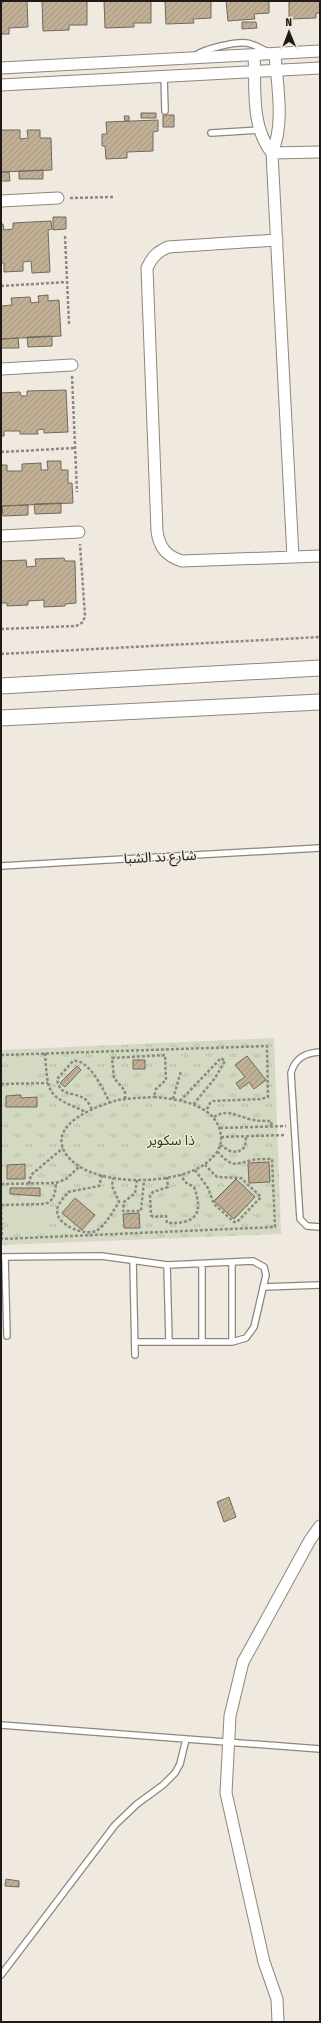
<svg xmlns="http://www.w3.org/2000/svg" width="321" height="2023" viewBox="0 0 321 2023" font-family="'Fira Sans Condensed','Noto Sans Arabic',sans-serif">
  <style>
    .park { fill: url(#park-tufts) }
    .pitch { fill: #d4dac2 }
    .building { fill: url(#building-hatch); stroke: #6f6960 }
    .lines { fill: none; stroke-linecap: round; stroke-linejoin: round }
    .lane-casing { stroke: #8d867d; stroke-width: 8 }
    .street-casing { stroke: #8d867d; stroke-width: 13 }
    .secondary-casing { stroke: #8d867d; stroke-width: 17 }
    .path { stroke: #8d8881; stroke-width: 2.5; stroke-dasharray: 3 2; stroke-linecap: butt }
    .lane { stroke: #fff; stroke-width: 5.5 }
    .street { stroke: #fff; stroke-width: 11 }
    .secondary { stroke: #fff; stroke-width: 15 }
    .labels { text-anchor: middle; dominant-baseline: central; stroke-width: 3; stroke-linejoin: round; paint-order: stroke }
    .street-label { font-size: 14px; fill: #1d1a17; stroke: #f0e9df }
    .park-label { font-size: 14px; fill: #353e0d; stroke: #f0e9df }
  </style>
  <defs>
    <pattern id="park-tufts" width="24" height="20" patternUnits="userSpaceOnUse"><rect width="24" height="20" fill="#d4dac2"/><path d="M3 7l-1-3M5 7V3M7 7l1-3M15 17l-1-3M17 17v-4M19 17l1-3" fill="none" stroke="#b6baa6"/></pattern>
    <pattern id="building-hatch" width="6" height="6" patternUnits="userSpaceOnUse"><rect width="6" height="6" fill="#c1af95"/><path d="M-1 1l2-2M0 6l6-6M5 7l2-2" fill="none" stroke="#a59680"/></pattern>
  </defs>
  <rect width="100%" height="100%" fill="#f0e9df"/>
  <path class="park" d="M274,1038L281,1234L1,1245V1050Z"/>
  <path class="pitch" d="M38,1059V1078L9,1079L8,1060Z
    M44,1211V1230L15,1231L14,1212Z"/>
  <path class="building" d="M8,1H27L28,27L9,28V34H1V2Z
    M42,1H87V25H69V30L43,31Z
    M104,1H151V23H134V27L105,28Z
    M165,1H211V18L193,19L194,23L166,24Z
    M226,1H269V13L254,14L255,19L228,21Z
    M289,1H320V13H316V18L289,19Z
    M242,22H256L257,28L242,29Z
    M141,113H156V118H141Z
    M163,115H174V127H163Z
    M124,116H129V121H125Z
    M158,120V131L153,132V151L127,152V158L106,159L105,146H102V134H107L106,122Z
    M1,130H20V139L28,138L27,130H40V138H51L52,170L1,172Z
    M43,170V179H19V171Z
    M1,172H9L10,181H1Z
    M53,217H66V229L53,230Z
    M51,221L52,229L48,230L50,272L32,273L31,261L23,262V271L4,272V263H1V224H3L4,230L13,229V223Z
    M48,295V301L59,300L61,336L1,339V306L12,305L11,298L30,297L31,303L39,302L38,296Z
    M52,336V346L28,347L27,337Z
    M18,338L19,348H1V339Z
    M66,390L68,432L44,433V429L37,430L38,434H20V431H4V436H1V393L20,392L21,396H27V391Z
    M47,461H61V470H68V483H72L73,503L1,506V465H7V471H22V464L41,463V470H48Z
    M61,503V513L35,514L34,504Z
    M28,505V515L3,516L2,506Z
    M64,558L65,561H75L76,603L65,604V606L44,607V600L28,601V605L7,606V603H1V561L26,560L27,567L36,566L35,559Z
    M247,1056L266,1080L254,1089L249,1082L240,1089L236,1083L245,1077L235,1065Z
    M133,1060H145V1069H133Z
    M77,1066L81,1070L65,1087L60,1083Z
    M21,1095V1098L37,1097V1107H6V1096Z
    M269,1162L270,1182L249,1183L248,1163Z
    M25,1164V1179H7V1165Z
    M236,1179L255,1197L234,1219L214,1201Z
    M10,1188H40V1196L10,1194Z
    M75,1198L95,1215L82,1230L62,1213Z
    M139,1213L140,1228H124L123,1214Z
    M229,1497L236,1517L224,1522L217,1502Z
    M6,1879L19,1881V1887L5,1886Z"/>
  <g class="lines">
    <defs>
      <path id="lane" d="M196,55C205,49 236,41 247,43C254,44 261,49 267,51
        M164,76L165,111
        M211,133L259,130
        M1,866L320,848
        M320,1052C305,1053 295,1058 291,1073L300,1219L307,1226L320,1227
        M1,1257L101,1256L167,1265L253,1261L264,1267L266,1275L254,1327L246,1338L232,1342H135
        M5,1257L7,1336
        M133,1260L135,1355
        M232,1262V1342
        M202,1264V1342
        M167,1265L169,1342
        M263,1287L320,1285
        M1,1725L320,1749
        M1,1975L115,1825L137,1804L163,1785L175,1773L180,1764L186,1739"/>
      <path id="street" d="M275,54C277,85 285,123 272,153L293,557
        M254,55C256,87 250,126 272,153
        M1,68L320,51
        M1,85L320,68
        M272,153L320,152
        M1,201L58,198
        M277,240L168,247C157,252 152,257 147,268L157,531C159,547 166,556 182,561L320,556
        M1,369L72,365
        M1,536L79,532
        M278,2022L277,1999L264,1962L226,1793L230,1716L243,1662L310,1540L320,1526"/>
      <path id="secondary" d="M1,686L320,668
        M1,718L320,702"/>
    </defs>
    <use href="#lane" class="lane-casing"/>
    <use href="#street" class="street-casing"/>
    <use href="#secondary" class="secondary-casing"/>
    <path class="path" d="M70,198L113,197
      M65,236L69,324
      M1,286L67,282
      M72,376L77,492
      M1,452L75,448
      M1,629L76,626L83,622L85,616L80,544
      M1,654L320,637
      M45,1053C48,1096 47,1095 86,1112
      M1,1055L267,1046L268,1097L261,1099L213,1101L210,1103L206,1111
      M1,1084L48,1083
      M154,1097C179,1099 219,1105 221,1137C222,1149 214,1157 205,1164C175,1186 89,1188 66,1154C46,1124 97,1106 118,1100C130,1098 142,1098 154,1097Z
      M125,1099V1091L114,1078L112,1058L165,1055L166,1080L156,1089L154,1097
      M173,1099L181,1071
      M180,1101L221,1058L225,1061L215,1078L193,1105
      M92,1109C90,1106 88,1101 85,1099C74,1091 60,1098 57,1079L73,1061C89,1058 104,1091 110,1103
      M214,1117C227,1109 235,1115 249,1119C257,1121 264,1121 271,1121L272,1127
      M220,1128L286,1126
      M221,1137L285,1135
      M220,1145L230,1151L238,1152L245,1147L246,1137
      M195,1170L208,1188L214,1204L234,1222H237L261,1197L241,1178L217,1177L205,1165
      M102,1175L99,1186L68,1192C65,1196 57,1205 57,1210C56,1225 84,1236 96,1231C105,1226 114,1210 119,1202L112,1186L113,1178
      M167,1177L168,1187L153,1192L150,1195L151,1215L153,1217L166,1216L167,1223C196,1224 204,1214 194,1187L185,1182L181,1175
      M137,1180L135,1193L124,1202L123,1211H141L144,1180
      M1,1184L56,1183L66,1179L80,1166
      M29,1184L31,1175L63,1148
      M1,1205L45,1204C55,1200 55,1193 56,1183
      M1,1207L2,1239L275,1227L272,1159C265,1159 258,1159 252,1160C233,1165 232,1167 218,1152"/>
    <use href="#lane" class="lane"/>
    <use href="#street" class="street"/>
    <use href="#secondary" class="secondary"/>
  </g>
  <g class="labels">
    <g class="street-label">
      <text transform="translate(160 857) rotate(-3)">شارع ند الشبا</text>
    </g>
    <g class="park-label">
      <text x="171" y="1140">ذا سكوير</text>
    </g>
  </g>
  <rect width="321" height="2023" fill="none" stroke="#1d1a17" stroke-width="4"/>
  <g transform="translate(289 32) rotate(359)" stroke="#f0e9df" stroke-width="3" paint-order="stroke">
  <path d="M0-3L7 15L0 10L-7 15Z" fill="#1d1a17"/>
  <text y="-6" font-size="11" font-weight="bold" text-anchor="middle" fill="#1d1a17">N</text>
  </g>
</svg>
